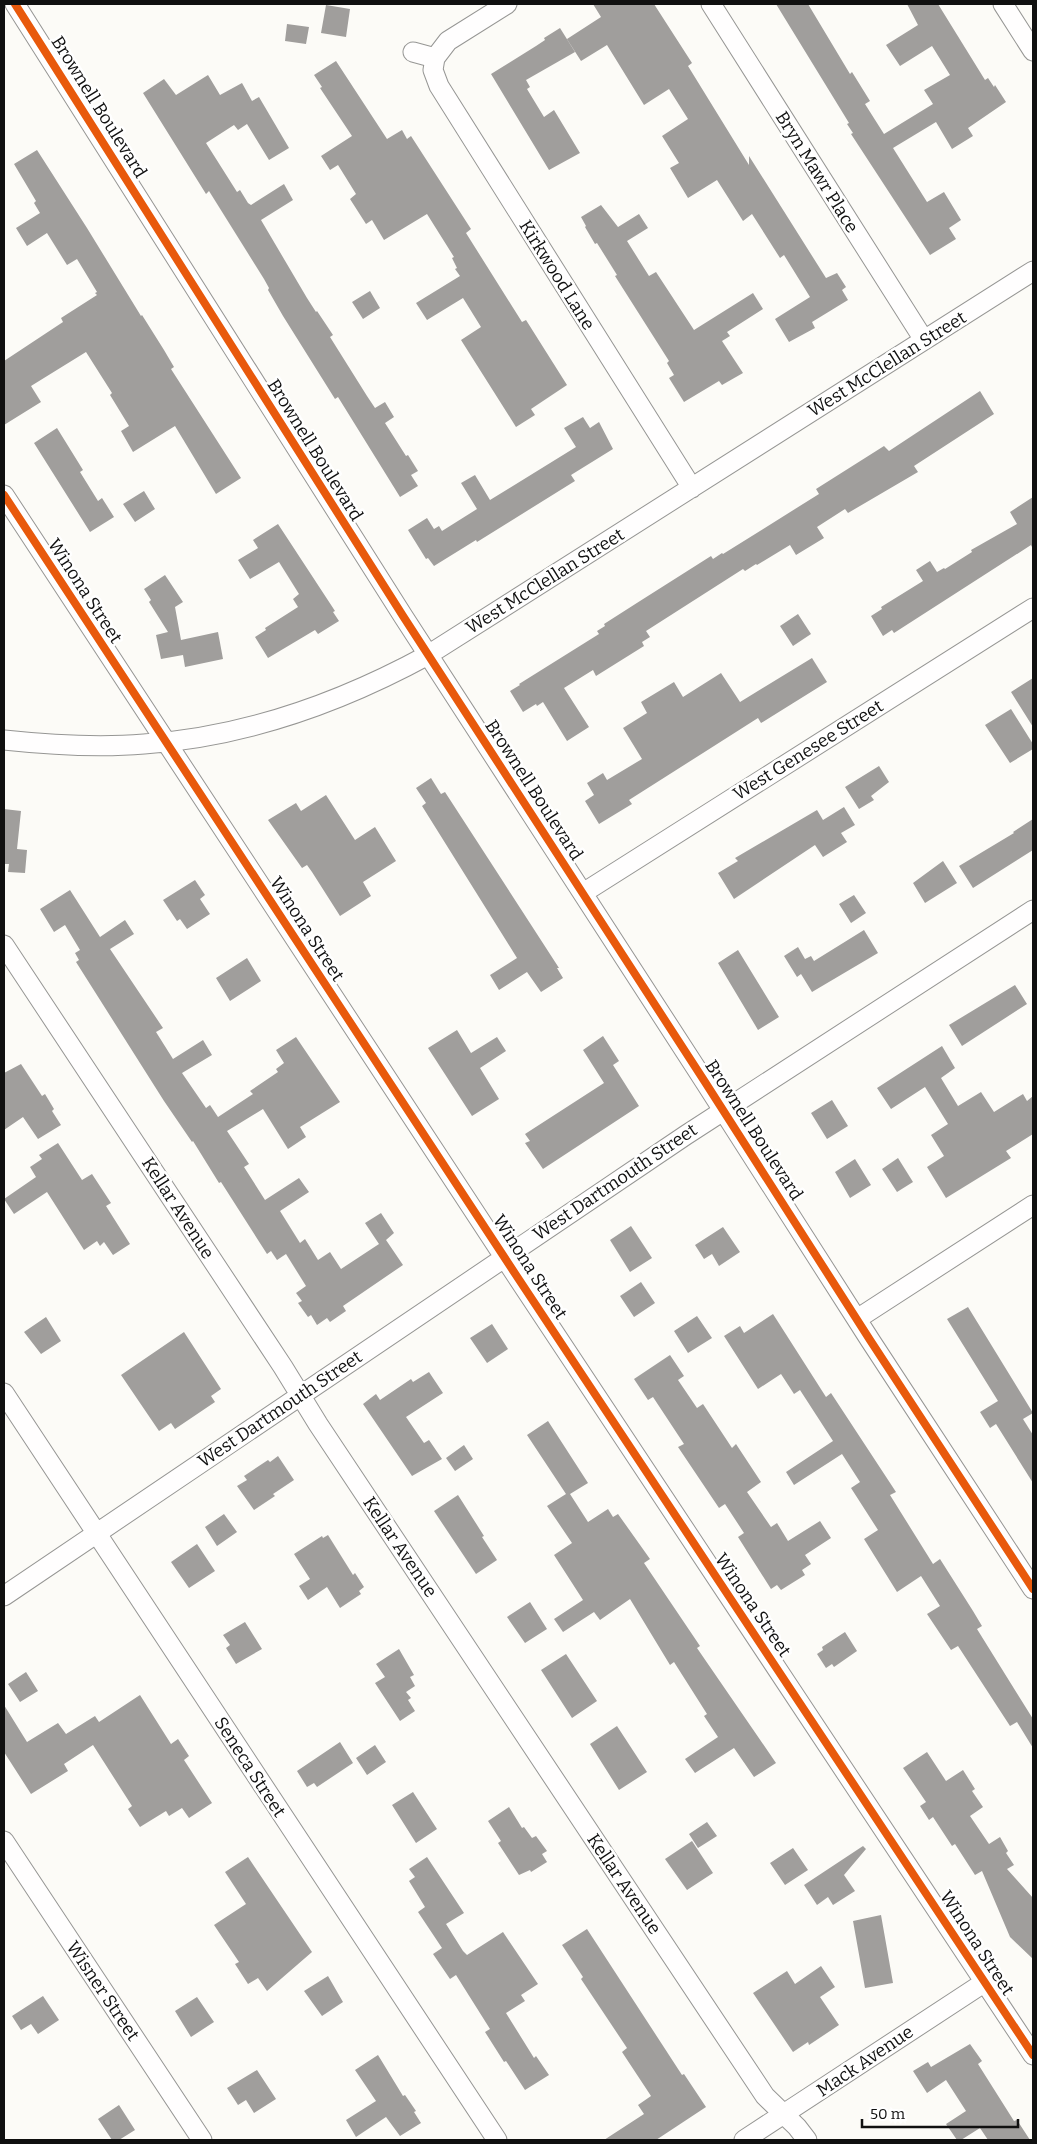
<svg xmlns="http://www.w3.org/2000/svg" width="1037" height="2144" viewBox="0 0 1037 2144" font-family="Bitter,serif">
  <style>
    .building { fill: #a09e9c }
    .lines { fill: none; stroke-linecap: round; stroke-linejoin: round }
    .street-casing { stroke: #969694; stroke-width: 21 }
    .street { stroke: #fffefe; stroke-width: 19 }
    .cycleway-casing { stroke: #fff; stroke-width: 11 }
    .cycleway { stroke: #e8590c; stroke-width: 8 }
    .labels { text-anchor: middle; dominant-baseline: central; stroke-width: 5; stroke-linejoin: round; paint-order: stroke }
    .street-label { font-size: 18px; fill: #101010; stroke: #fff }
  </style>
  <rect width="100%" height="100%" fill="#fcfbf7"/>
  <path class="building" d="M593,4H654L692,63L688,66L749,165V156L826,278L837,273L846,287L842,290L848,300L812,322L815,328L789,342L775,319L810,297L784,255L780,258L752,214L743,221L717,180L688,198L670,168L679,163L662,136L688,119L669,89L644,105L607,45L581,61L567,39L601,17Z
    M776,4H808L850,74L852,72L870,101L865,104L884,134L933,104L924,90L950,75L932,46L900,66L886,45L918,25L907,4H938L985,80L988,78L994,87L995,85L1006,102L968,128L973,136L952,149L936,122L893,148L927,202L944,192L961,220L949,228L956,239L930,255L851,134L853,133L847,124L849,123Z
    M326,5L350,9L346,37L321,33Z
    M287,24L309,27L306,44L285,41Z
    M560,28L575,52L526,80L530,87L527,89L544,117L554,110L580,153L549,170L491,74L536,46L545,40L544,38Z
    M336,61L387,139L402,130L407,139L411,136L471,229L466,233L522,322L526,320L567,385L531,409L535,415L516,427L461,340L481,327L463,298L427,320L416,303L460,276L455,269L457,268L452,258L454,257L427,214L384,240L372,220L366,224L350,199L356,194L338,165L330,170L321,156L352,136L320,88L322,87L314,75Z
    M208,75L220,95L242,83L252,101L259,97L289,148L269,160L247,124L238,130L234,125L206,143L237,192L240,190L248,203L251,205L284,184L293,200L261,220L307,298L316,312L317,311L333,335L330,337L367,396L375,408L385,402L394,417L385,423L406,456L408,455L418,471L411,475L418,486L400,497L338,397L335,399L283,316L268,290L269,288L264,279L209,191L206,194L143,93L164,79L176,95Z
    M37,150L87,228L141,316L142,315L164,350L174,367L171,369L241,478L216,494L175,426L133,452L121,431L129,426L110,395L112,393L86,352L31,386L41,402L4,425V361L63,322L61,318L97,295L95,293L97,292L77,259L67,265L47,233L27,246L16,228L40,213L34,203L36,201L14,164Z
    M601,205L618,227L639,214L648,228L627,241L649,276L656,272L694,330L753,293L763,309L727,332L730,336L722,341L743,373L722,385L719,381L684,402L669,378L674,375L667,363L669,361L615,276L617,275L597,243L595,244L585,227L586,226L581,217Z
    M370,291L380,308L363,319L352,302Z
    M980,391L994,414L914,466L918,472L848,513L845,509L817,527L824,538L796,555L790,545L757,565L756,564L745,571L743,569L646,631L650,637L642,642L644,646L596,676L593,670L564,688L589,727L567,741L543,702L537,706L536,704L523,712L510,691L520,685L519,684L599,634L597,631L605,626L604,624L640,601L711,556L713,559L722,553L723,554L819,494L816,489L884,446L889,451Z
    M583,417L590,428L599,422L613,449L571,475L575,481L477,542L476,540L434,566L428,558L426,559L408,530L427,518L434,529L439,526L442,531L477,509L461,483L475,475L490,500L576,447L564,428Z
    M57,428L83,470L80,472L98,501L102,498L114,517L90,532L34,443Z
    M144,491L155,509L135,522L123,504Z
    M1033,497V549L1031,545L894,633L892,630L883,636L871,616L882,609L881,607L923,581L916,570L930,561L937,572L944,568L945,569L972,552L971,550L1017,524L1010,512Z
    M278,524L335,611L333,612L339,621L318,634L315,630L268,658L255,637L266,630L265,628L298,607L293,599L299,594L279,562L250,579L238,560L258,548L253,540Z
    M165,575L183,602L175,607L181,640L218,632L223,659L185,667L183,655L161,659L156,635L168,632L149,602L151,600L144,589Z
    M798,614L811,634L793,646L780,626Z
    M812,658L827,682L761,723L758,718L703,753L629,800L632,804L599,824L585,801L594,795L587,783L603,773L607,780L642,759L623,728L647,713L641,702L674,682L683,697L721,673L740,702Z
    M1033,678V727L1011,692Z
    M1011,709L1033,744V749L1010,763L985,725Z
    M879,766L889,782L871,796L874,800L859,809L845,787Z
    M431,778L441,794L445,792L559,968H557L563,978L541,992L527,972L499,990L490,975L517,958L422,806L426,803L416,788Z
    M326,795L355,840L375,827L396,861L363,882L371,896L340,916L312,872L307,865L302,868L268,820L296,803L301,811Z
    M844,807L855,825L841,833L847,842L823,857L815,845L734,899L718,873L738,861L735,858L817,810L823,820Z
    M4,809L21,811L17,849L27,850L25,873L8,872L9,864H4Z
    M1033,819V850L973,888L959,866L1014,833L1013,832Z
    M943,861L957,883L925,903L913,883Z
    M195,880L205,895L200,899L210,914L187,929L180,919L177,921L163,900Z
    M70,890L100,937L125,920L134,934L110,949L163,1028L156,1032L173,1059L203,1040L212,1055L182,1073L206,1108L210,1105L218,1117L253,1094L250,1091L278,1072L276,1069L284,1063L276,1050L296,1037L340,1102L300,1127L306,1137L288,1149L263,1109L227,1131L249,1164L244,1167L265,1200L299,1178L309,1192L280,1211L300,1243L305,1239L318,1260L330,1252L341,1269L379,1244L365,1223L381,1213L394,1233L386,1240L403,1265L343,1306L346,1311L330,1322L327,1318L317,1325L311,1315L308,1317L298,1303L302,1301L296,1293L306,1286L286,1254L277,1260L271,1251L267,1254L221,1182L219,1183L193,1141L192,1142L164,1101L76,962L79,960L75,953L80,950L65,925L54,932L40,909Z
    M854,895L866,913L851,923L839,904Z
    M864,930L878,953L812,992L801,974L797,977L784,956L798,947L805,959L811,956L814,961Z
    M738,950L779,1017L758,1030L718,963Z
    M247,958L261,981L230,1001L216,978Z
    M1015,985L1027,1004L962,1046L949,1025Z
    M457,1030L471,1053L497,1037L506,1051L480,1068L499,1099L472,1116L428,1048Z
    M603,1036L619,1061L613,1065L639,1106L543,1169L525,1143L530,1141L525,1134L604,1083L583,1050Z
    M942,1046L955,1068L941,1078L958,1106L981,1092L994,1112L1023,1094L1027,1101L1033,1096V1134L1006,1151L1011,1158L946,1198L927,1167L944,1156L931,1135L948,1124L925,1087L891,1109L877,1088Z
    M21,1064L42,1096L45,1094L54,1109L52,1111L61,1125L38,1139L23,1117L4,1130V1073Z
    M832,1100L848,1126L827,1139L811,1113Z
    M58,1143L82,1180L92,1174L111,1203L106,1206L130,1244L113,1255L104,1242L100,1246L97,1241L84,1250L47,1192L14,1214L4,1199L36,1177L30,1167L42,1159L39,1155Z
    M898,1158L913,1182L897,1192L882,1169Z
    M855,1159L871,1185L850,1198L835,1172Z
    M631,1226L652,1258L630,1272L610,1240Z
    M723,1227L740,1252L719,1266L712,1254L704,1259L695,1245Z
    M641,1282L655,1303L634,1317L620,1296Z
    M968,1307L1033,1413L1023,1419L1033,1435V1483L996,1424L990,1428L980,1412L998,1401L947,1319Z
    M773,1314L826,1397L831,1393L896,1492L890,1495L933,1564L940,1559L973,1611L982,1626L977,1629L1033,1719V1748L1017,1722L1010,1726L958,1646L951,1650L927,1614L940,1606L921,1576L897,1592L864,1539L878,1530L851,1488L860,1482L842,1454L794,1485L786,1472L833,1441L800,1390L794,1394L781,1374L758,1389L724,1336L740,1326L744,1333Z
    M697,1316L712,1338L688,1353L674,1331Z
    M46,1317L61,1341L41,1354L24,1332Z
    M492,1324L508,1349L487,1363L470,1338Z
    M184,1332L221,1389L211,1396L215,1402L175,1429L171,1423L159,1431L121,1375Z
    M670,1355L684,1376L678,1380L697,1408L703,1404L732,1448L736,1444L761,1482L747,1492L771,1527L777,1523L788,1541L820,1521L831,1538L805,1555L811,1564L802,1570L805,1575L781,1590L777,1585L771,1589L738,1537L744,1533L725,1504L719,1508L678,1447L684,1444L653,1397L648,1400L634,1379Z
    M429,1372L443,1393L406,1417L424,1443L429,1440L442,1459L412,1476L363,1404L376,1394L380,1400L411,1379L413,1382Z
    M548,1421L588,1483L570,1494L588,1522L608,1509L613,1517L618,1514L650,1559L644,1563L700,1646L697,1648L776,1763L754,1777L734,1748L695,1773L685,1759L718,1737L704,1716L707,1714L674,1662L670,1665L630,1599L600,1620L594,1612L563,1632L554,1619L583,1600L554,1555L572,1543L547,1506L566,1494L527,1435Z
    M464,1445L473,1459L455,1471L446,1458Z
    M278,1456L294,1480L273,1494L275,1496L254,1510L237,1486L247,1480L244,1476L268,1460L270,1462Z
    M458,1495L484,1536L482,1537L497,1560L476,1574L434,1511Z
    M224,1514L237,1532L217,1546L205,1527Z
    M328,1535L353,1575L355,1573L364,1587L359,1591L361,1594L340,1608L327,1587L308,1600L299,1586L310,1579L294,1554L322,1536L323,1538Z
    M197,1544L215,1571L189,1588L171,1562Z
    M530,1602L547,1629L525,1643L507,1617Z
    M245,1622L262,1649L236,1664L226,1648L230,1645L223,1635Z
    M845,1632L857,1651L834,1667L832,1664L826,1668L817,1654L823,1650L822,1647Z
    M399,1649L414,1675L410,1677L415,1686L406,1692L411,1698L408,1700L415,1711L400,1721L375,1683L385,1677L376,1664Z
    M566,1654L597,1701L572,1718L541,1670Z
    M26,1672L38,1691L20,1702L8,1684Z
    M140,1695L171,1744L178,1739L189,1756L184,1760L212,1803L189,1818L182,1808L169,1816L166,1811L140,1827L128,1809L132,1806L93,1745L64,1764L68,1771L31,1794L4,1752V1705L27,1742L58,1723L66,1734L95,1716L99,1722Z
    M617,1726L647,1772L619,1790L590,1744Z
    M340,1742L353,1763L317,1787L314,1783L307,1787L297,1771Z
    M375,1745L386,1762L367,1775L356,1758Z
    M927,1752L946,1781L963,1770L975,1789L972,1791L983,1807L970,1816L989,1844L1000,1837L1008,1851L1006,1853L1014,1865L1007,1869L1033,1898V1959L1010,1937L982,1871L975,1875L955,1844L952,1846L933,1817L929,1820L920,1806L926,1802L903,1768Z
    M413,1792L437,1829L416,1843L392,1805Z
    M509,1807L522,1828L524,1827L532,1838L536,1836L547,1851L542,1854L547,1862L531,1872L530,1870L519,1875L498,1843L501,1841L488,1821Z
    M707,1822L717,1836L698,1848L689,1834Z
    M692,1841L713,1873L687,1890L665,1859Z
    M863,1846L866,1849L844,1875L855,1891L833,1905L828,1897L817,1905L804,1885Z
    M793,1848L808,1870L785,1885L770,1863Z
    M248,1857L312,1952L267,1991L258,1978L248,1984L235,1964L239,1962L214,1925L246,1904L225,1872Z
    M427,1857L464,1913L446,1924L463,1951L467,1955L503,1932L538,1984L521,1995L525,2001L506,2013L534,2058L536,2056L549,2075L525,2090L506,2061L504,2062L485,2032L490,2029L456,1975L450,1979L433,1954L442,1948L418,1912L425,1907L409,1881L415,1877L409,1869Z
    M881,1915L893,1983L865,1988L853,1921Z
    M587,1929L682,2075L684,2074L706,2107L656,2140H604L644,2114L638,2105L651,2096L622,2052L627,2048L581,1979L583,1977L562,1945Z
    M821,1966L835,1987L820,1997L839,2025L809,2045L808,2042L793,2052L753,1993L787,1971L795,1984Z
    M328,1976L343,2002L322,2016L304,1991Z
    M43,1996L59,2020L38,2034L31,2024L21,2030L12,2016Z
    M197,1997L214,2022L191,2037L175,2011Z
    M970,2044L982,2061L978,2064L1014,2121L1017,2120L1030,2140H988L980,2128L961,2140H957L946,2124L966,2111L946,2080L927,2093L913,2071L928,2062L931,2067Z
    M378,2055L403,2096L405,2095L416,2111L414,2112L421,2123L400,2136L386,2117L356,2137L346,2120L376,2101L355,2070Z
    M257,2070L276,2099L254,2113L246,2100L238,2105L227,2088Z
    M119,2105L135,2130L119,2140H112L98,2119Z"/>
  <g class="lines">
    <defs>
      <path id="street" d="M15,4L403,616L705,1082L870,1340L1033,1589
        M711,4L924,340
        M1003,4L1033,51
        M413,52L435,58L448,41L507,4
        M435,58L433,70L439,86L692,488
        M4,495L514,1272L1033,2055
        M4,740C51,745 97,748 144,744C245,737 340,703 428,655L1033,271
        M583,893L1033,608
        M4,945L283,1367L318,1424L765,2096L797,2127L807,2140
        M857,1319L1033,1205
        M4,1393L497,2140
        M4,1596L686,1135L1033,910
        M4,1841L202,2140
        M744,2140L985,1982"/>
    </defs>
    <use href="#street" class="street-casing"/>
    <use href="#street" class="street"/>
    <defs>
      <path id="cycleway" d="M15,4L403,616L705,1082L870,1340L1033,1589
        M4,495L514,1272L1033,2055"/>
    </defs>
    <use href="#cycleway" class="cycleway-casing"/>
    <use href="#cycleway" class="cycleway"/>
  </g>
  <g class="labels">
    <g class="street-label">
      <text transform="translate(99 107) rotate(58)">Brownell Boulevard</text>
      <text transform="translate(817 172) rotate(58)">Bryn Mawr Place</text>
      <text transform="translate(557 275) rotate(58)">Kirkwood Lane</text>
      <text transform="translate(887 364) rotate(-32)">West McClellan Street</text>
      <text transform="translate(315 450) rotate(58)">Brownell Boulevard</text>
      <text transform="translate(545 581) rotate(-32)">West McClellan Street</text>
      <text transform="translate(85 591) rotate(57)">Winona Street</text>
      <text transform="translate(808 750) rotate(-32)">West Genesee Street</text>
      <text transform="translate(534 790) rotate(57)">Brownell Boulevard</text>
      <text transform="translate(307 929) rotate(57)">Winona Street</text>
      <text transform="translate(754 1130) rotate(57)">Brownell Boulevard</text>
      <text transform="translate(615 1182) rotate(-34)">West Dartmouth Street</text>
      <text transform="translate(178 1208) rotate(57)">Kellar Avenue</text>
      <text transform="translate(530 1267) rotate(57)">Winona Street</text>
      <text transform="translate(280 1409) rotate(-34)">West Dartmouth Street</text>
      <text transform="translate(400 1547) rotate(56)">Kellar Avenue</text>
      <text transform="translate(753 1605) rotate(56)">Winona Street</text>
      <text transform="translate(250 1767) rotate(57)">Seneca Street</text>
      <text transform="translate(624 1884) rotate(56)">Kellar Avenue</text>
      <text transform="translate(977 1943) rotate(57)">Winona Street</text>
      <text transform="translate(103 1991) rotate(56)">Wisner Street</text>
      <text transform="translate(865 2061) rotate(-34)">Mack Avenue</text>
    </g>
  </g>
  <rect width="1037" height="2144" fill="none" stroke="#101010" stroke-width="10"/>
  <path d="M862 2119v8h156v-8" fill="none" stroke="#101010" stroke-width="2.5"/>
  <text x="870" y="2119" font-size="15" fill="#101010" stroke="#ffffff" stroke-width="4" paint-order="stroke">50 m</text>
</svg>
